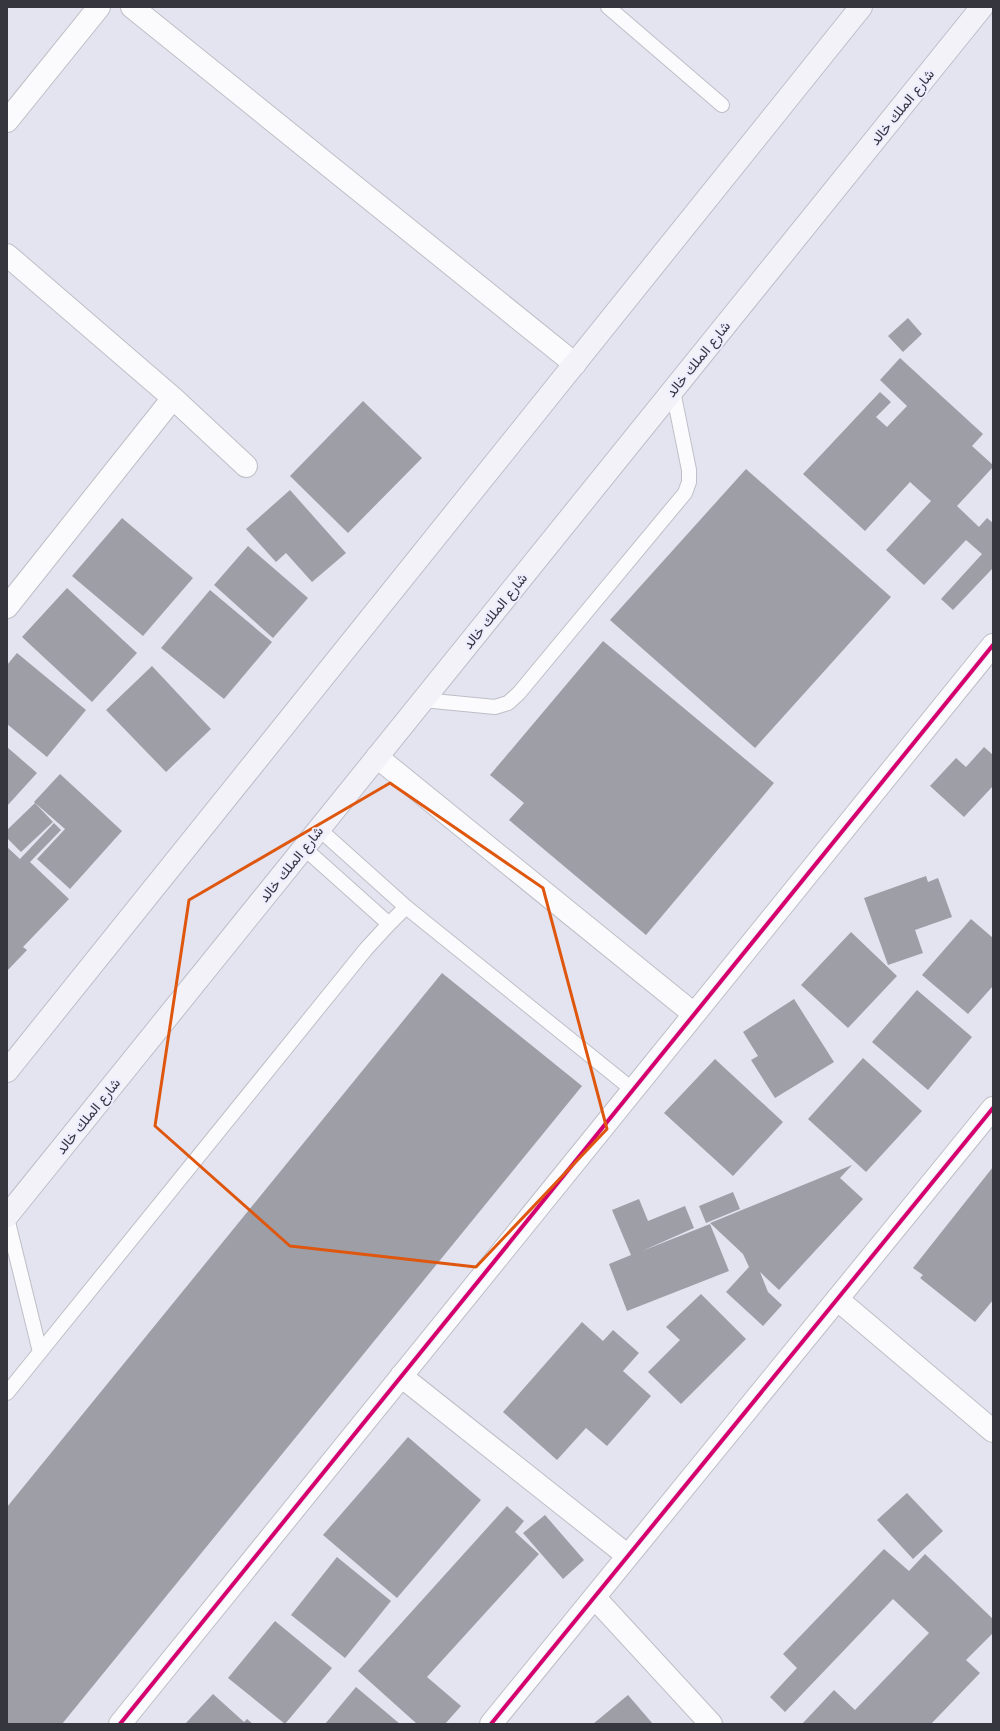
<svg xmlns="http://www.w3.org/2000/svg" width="1000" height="1731" viewBox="0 0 1000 1731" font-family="Poppins,Vazirmatn,sans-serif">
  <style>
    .building { fill: #9e9ea7 }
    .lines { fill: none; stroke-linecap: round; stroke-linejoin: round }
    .service-casing { stroke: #bebec7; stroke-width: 16 }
    .minor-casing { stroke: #bebec7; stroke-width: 24 }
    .primary-casing { stroke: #bebecb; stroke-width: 24 }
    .service { stroke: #fbfbfd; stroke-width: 14 }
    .minor { stroke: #fbfbfd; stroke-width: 22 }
    .primary { stroke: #f2f2f8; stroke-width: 22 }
    .cycleway-casing { stroke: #ededff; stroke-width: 6 }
    .cycleway { stroke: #d6006c; stroke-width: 4 }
    .marked { fill: none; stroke: #df570e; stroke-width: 3; stroke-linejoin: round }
    .labels { text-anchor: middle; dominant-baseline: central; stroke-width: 4; stroke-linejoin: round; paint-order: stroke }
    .street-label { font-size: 14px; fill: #36363e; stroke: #ededff }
  </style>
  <rect width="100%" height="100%" fill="#e4e4f0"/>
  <path class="building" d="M908,318L922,334L903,352L888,336Z
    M900,358L983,434L972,446L993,465V467L957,506L979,527L987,518L993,523V568L953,610L941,599L982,554L966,540L924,585L886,550L931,501L910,482L865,531L803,474L880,392L891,402L876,417L887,427L907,406L880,380Z
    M363,401L422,458L348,533L290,476Z
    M746,469L891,597L755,748L610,620Z
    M290,490L346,553L312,582L286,553L276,562L246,529Z
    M122,518L193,578L143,636L72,576Z
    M248,546L308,598L273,638L214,585Z
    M67,588L137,653L92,702L22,637Z
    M210,590L272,642L224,699L161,648Z
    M603,641L774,783L646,935L509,820L524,803L490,775Z
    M17,653L86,710L47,757L7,724V665Z
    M152,666L211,729L166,772L106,710Z
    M7,747L37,773L7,806Z
    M984,747L993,755V786L964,817L930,786L956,758L966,767Z
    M60,774L122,831L70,889L37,859L65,829L34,802Z
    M35,803L53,822L21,852L7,838V830Z
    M54,823L61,830L30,862L69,899L23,947L27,950L7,971V847L20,859Z
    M926,876L928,882L938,878L952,917L915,930L923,953L888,965L864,898Z
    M971,919L993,938V986L968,1014L922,975Z
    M851,932L897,976L848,1028L801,985Z
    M442,973L582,1086L62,1724H7V1507Z
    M917,990L972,1037L928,1090L872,1042Z
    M794,999L834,1062L775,1098L751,1060L758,1056L743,1032Z
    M863,1058L922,1111L866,1172L808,1119Z
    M715,1059L783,1122L733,1176L664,1113Z
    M852,1165L840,1178L863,1199L779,1290L760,1272L768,1292L782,1305L763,1326L726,1292L749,1267L743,1254L710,1223Z
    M993,1167V1300L975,1322L920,1278L923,1275L913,1268Z
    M733,1192L740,1209L706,1223L699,1206Z
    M639,1199L648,1221L685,1206L694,1228L642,1251L710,1224L729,1271L627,1311L609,1264L631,1255L612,1210Z
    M701,1294L746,1339L681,1404L648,1372L680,1340L666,1327Z
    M582,1322L603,1341L613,1330L639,1353L623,1371L651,1396L607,1446L586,1428L557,1460L503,1412Z
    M408,1437L481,1500L397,1598L323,1535Z
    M907,1493L943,1531L913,1559L877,1520Z
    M507,1506L524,1521L515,1532L539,1554L427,1677L461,1706L445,1724H417L358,1671Z
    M545,1515L584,1560L563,1579L523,1533Z
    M884,1549L909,1571L925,1554L993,1619V1633L966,1660L980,1673L931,1724H802L834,1690L855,1710L929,1633L893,1599L785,1712L770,1697L797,1668L783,1654Z
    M337,1557L391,1601L345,1658L291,1615Z
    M275,1621L332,1668L285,1724L228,1678Z
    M356,1687L400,1724H325Z
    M213,1694L244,1722L247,1719L253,1724H185Z
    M628,1695L653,1724H593Z"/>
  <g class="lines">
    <defs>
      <path id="service" d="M608,7L722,105
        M423,700L495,707L508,703L519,693L685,493L689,482V470L673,391
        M319,829L406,907
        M304,848L389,924
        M7,1218L40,1352
        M7,1393L366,949L389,924L406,907L633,1090"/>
      <path id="minor" d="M132,7L575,364
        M7,121L99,7
        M7,255L173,398L7,607
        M173,398L246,466
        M377,757L694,1014
        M837,1299L993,1431
        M401,1376L628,1556
        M595,1598L711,1724
        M120,1724L993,645
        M491,1724L993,1108"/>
      <path id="primary" d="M7,1071L861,7
        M7,1216L982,7"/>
    </defs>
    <use href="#service" class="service-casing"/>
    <use href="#minor" class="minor-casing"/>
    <use href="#primary" class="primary-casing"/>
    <use href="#service" class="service"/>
    <use href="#minor" class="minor"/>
    <use href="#primary" class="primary"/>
    <defs>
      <path id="cycleway" d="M120,1724L993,645
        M491,1724L993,1108"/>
    </defs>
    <use href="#cycleway" class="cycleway-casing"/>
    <use href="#cycleway" class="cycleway"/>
  </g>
  <path class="marked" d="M390,783L543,888L607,1129L476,1267L290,1246L155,1126L189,900Z"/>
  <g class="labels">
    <g class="street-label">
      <text transform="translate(902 107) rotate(-51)">شارع الملك خالد</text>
      <text transform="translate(698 359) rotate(-51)">شارع الملك خالد</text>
      <text transform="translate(495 611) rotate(-51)">شارع الملك خالد</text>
      <text transform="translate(291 864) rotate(-51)">شارع الملك خالد</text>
      <text transform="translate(88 1116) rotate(-51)">شارع الملك خالد</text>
    </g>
  </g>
  <rect width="1000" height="1731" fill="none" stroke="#36363e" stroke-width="16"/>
</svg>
